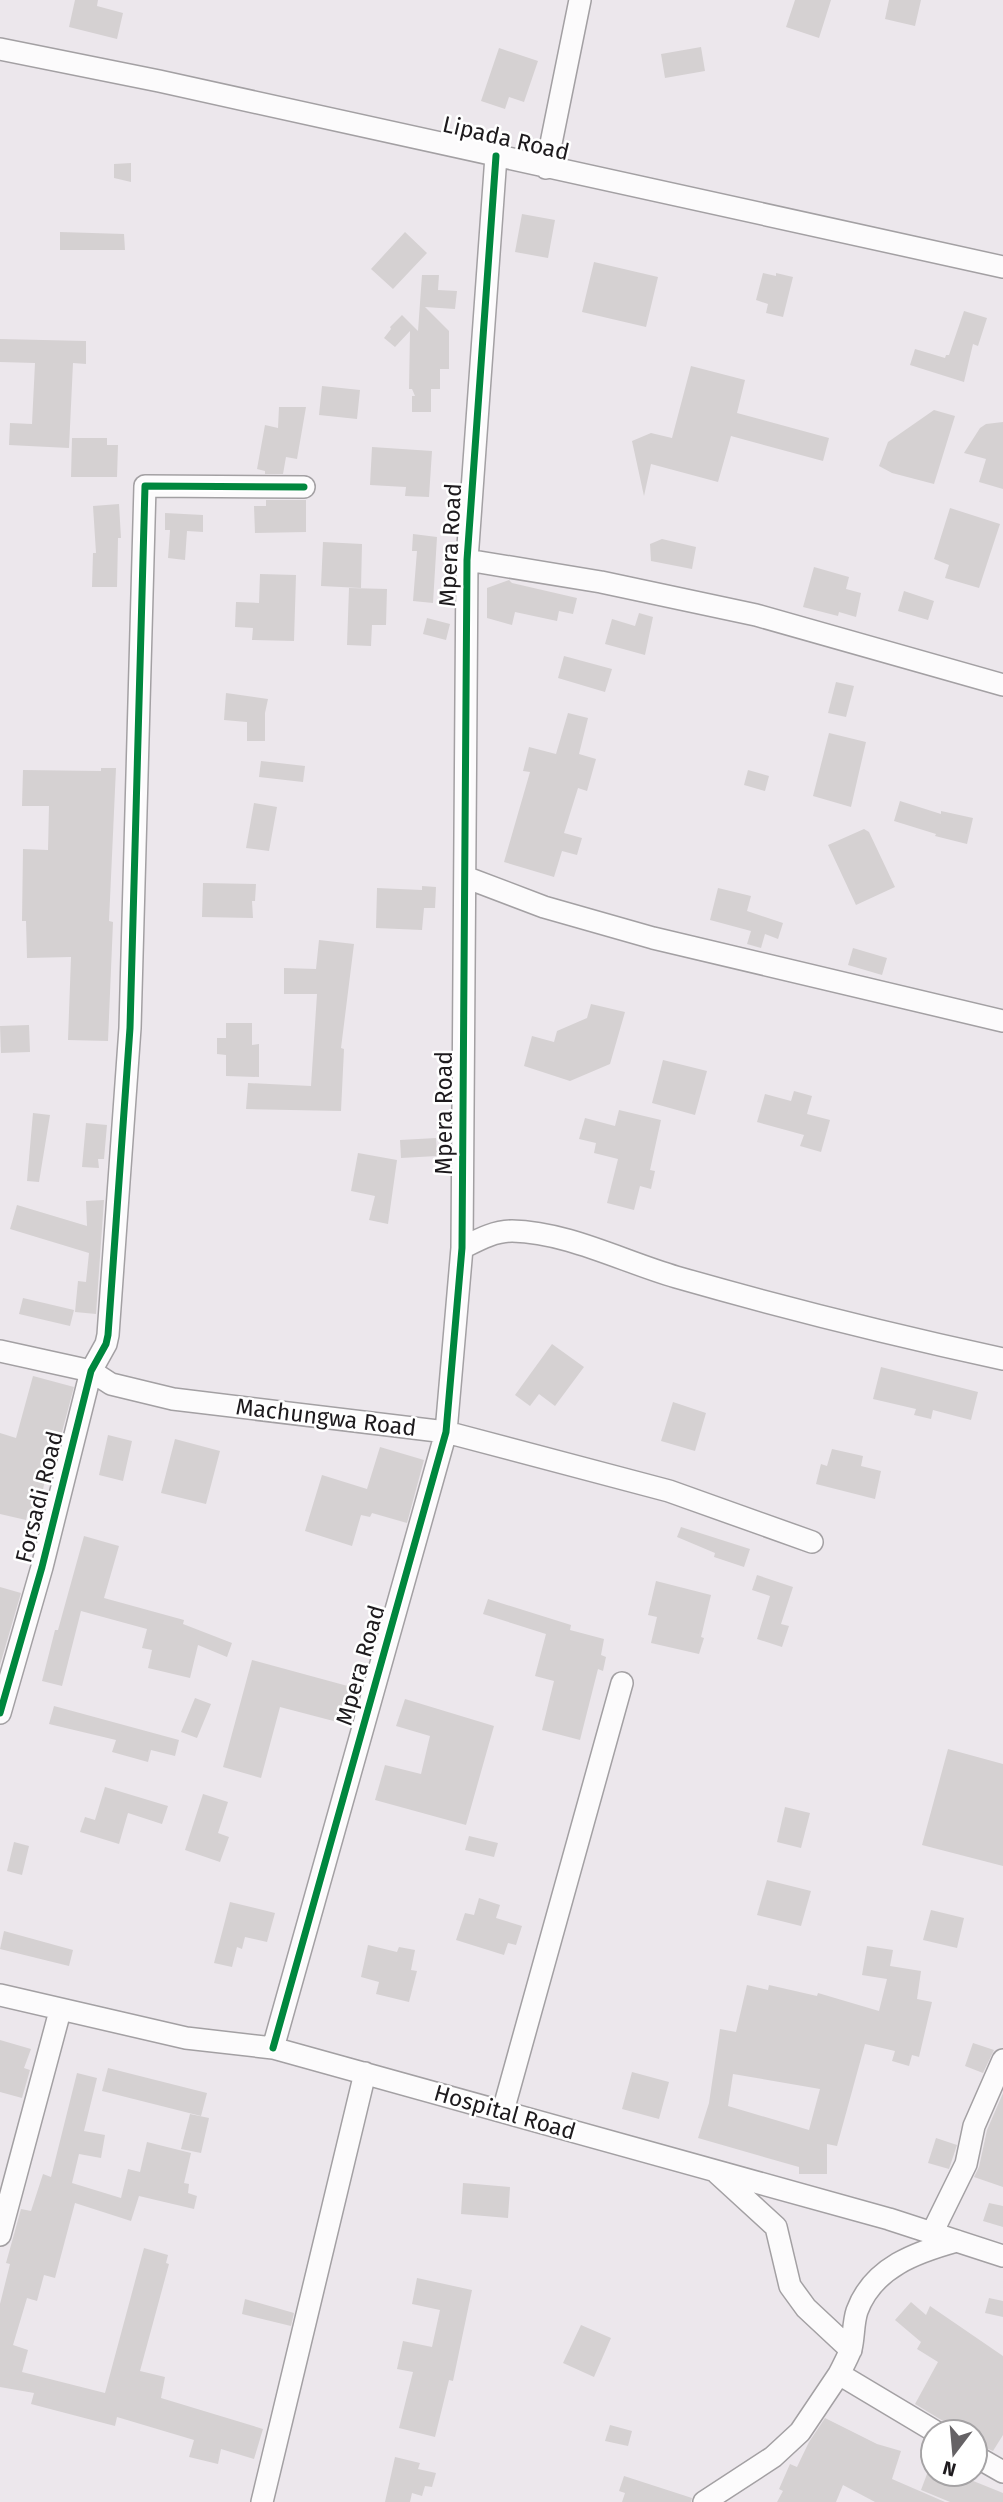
<svg xmlns="http://www.w3.org/2000/svg" width="1003" height="2502" viewBox="0 0 1003 2502" font-family="'Fira Sans',sans-serif">
  <style>
    .building { fill: #d5d1d2; fill-rule: evenodd }
    .lines { fill: none; stroke-linecap: round; stroke-linejoin: round }
    .street-casing { stroke: #a3a0a3; stroke-width: 24 }
    .street { stroke: #fcfbfc; stroke-width: 21 }
    .cycleway-casing { stroke: #fff; stroke-width: 11 }
    .cycleway { stroke: #00873e; stroke-width: 7 }
    .labels { text-anchor: middle; dominant-baseline: central; stroke-width: 5; stroke-linejoin: round; paint-order: stroke }
    .street-label { font-size: 23px; fill: #1d1a1d; stroke: #fff }
  </style>
  <rect width="100%" height="100%" fill="#ece7ec"/>
  <path class="building" d="M75,0H98L97,6L123,13L117,39L69,27Z
    M795,0H831L819,38L786,27Z
    M889,0H921L915,26L885,19Z
    M701,47L705,71L665,78L661,54Z
    M499,48L538,61L524,102L509,97L505,109L481,101Z
    M131,163V182L114,178V164Z
    M522,214L555,220L548,258L515,252Z
    M60,232L124,234L125,250H60Z
    M405,232L427,253L393,289L371,269Z
    M594,262L658,277L646,327L582,312Z
    M763,273L776,276V273L793,277L783,317L766,313L768,304L756,300Z
    M422,275H439L438,290L457,291L455,309L425,307L449,331V369H440V389H431V412H412V396H415L412,389H409L410,331L395,347L384,338L391,329L390,327L402,315L418,331Z
    M964,311L987,318L978,346L973,344L964,382L910,365L915,349L945,358L946,355H949Z
    M0,339L86,341V364L73,363L69,448L9,445L10,423L32,424L35,363L0,362Z
    M691,366L745,380L737,413L829,438L823,461L731,436L718,482L651,464L644,496L632,441L651,433L672,438Z
    M322,386L360,390L357,419L319,415Z
    M279,407H306L297,459L286,457L283,474H265V471L257,469L265,425L278,428Z
    M934,410L955,416L934,484L892,473L879,466L888,442Z
    M1003,422V489L979,482L986,459L964,453L980,428L986,424Z
    M72,438H107V445H118L117,477H71Z
    M372,447L432,451L429,497L405,496L406,487L370,485Z
    M266,500H306V532L255,533L254,506H266Z
    M119,504L121,538H118L117,587H92L93,553H96L93,506Z
    M950,508L1000,524L979,588L945,578L949,565L934,559Z
    M165,513L203,515V532L187,531L185,560L168,558L170,530H165Z
    M413,534L437,537L433,603L413,601L417,551H412Z
    M662,539L696,547L692,569L651,561L650,544Z
    M323,542L362,544L361,588L321,586Z
    M814,567L849,577L846,589L861,593L856,617L839,612L838,616L803,607Z
    M260,574L296,575L294,641L252,640L253,628L235,627L236,602L259,603Z
    M509,580L512,583L577,598L573,614L559,611L557,621L515,612L512,625L487,618V588Z
    M349,588L387,589L386,625H372L371,646L347,645Z
    M904,591L934,601L928,620L898,611Z
    M639,613L653,617L645,655L605,644L612,619L635,626Z
    M427,618L450,624L446,640L423,634Z
    M564,656L612,669L605,692L558,678Z
    M836,682L854,686L846,717L828,713Z
    M226,693L268,699L265,713V741H247V722L224,720Z
    M568,713L588,718L579,754L596,759L587,791L578,788L564,833L582,838L577,855L562,851L554,877L504,862L530,772L523,771L529,747L556,754Z
    M829,733L866,742L851,807L813,796Z
    M261,761L305,766L303,782L259,777Z
    M101,768H116L109,921L113,922L108,1041L68,1040L71,957L27,958L26,921H22L23,849L48,850L49,806H22L23,770L101,771Z
    M748,770L769,776L765,791L744,785Z
    M900,801L941,814V811L973,818L967,844L935,836L936,834L894,821Z
    M254,803L277,807L269,851L246,848Z
    M864,829L869,832L895,887L856,905L828,845Z
    M203,883L256,884L255,901H252L253,918L202,917Z
    M422,886L436,887L435,908H424L422,930L376,928L377,888L422,890Z
    M718,888L751,896L747,911L783,923L778,939L765,934L761,948L747,944L751,931L710,920Z
    M319,940L354,944L341,1048L344,1049L341,1111L246,1109L248,1083L311,1086L317,994H284V968L316,969Z
    M853,948L887,958L882,975L848,965Z
    M591,1004L625,1012L610,1064L570,1081L524,1066L532,1036L554,1042L557,1031L587,1018Z
    M226,1023H252V1045L259,1044V1077L226,1076V1055L217,1054V1038H226Z
    M29,1025L30,1052L1,1053L0,1026Z
    M663,1060L707,1071L695,1115L652,1103Z
    M794,1091L812,1096L807,1114L830,1120L821,1152L800,1146L804,1135L757,1122L765,1094L791,1101Z
    M619,1110L661,1120L650,1170L655,1171L651,1189L640,1186L634,1210L607,1203L618,1159L594,1153L596,1143L579,1139L585,1118L615,1126Z
    M33,1113L50,1115L39,1182L27,1181Z
    M86,1123L107,1125L104,1159H98L99,1168L82,1167Z
    M436,1138L437,1156L401,1158L400,1140Z
    M358,1153L397,1160L388,1224L369,1220L375,1196L351,1191Z
    M104,1200L96,1314L75,1312L78,1281L86,1282L89,1253L10,1229L17,1205L87,1226L86,1201Z
    M23,1298L74,1310L70,1326L19,1314Z
    M552,1344L584,1367L555,1406L539,1394L530,1406L515,1395Z
    M881,1367L978,1392L971,1420L933,1410L931,1419L914,1415L916,1409L873,1399Z
    M33,1376L74,1387L49,1481L45,1480L38,1513L28,1511L26,1520L0,1514V1433L16,1438Z
    M673,1402L706,1413L695,1451L661,1441Z
    M108,1435L132,1441L123,1481L99,1475Z
    M175,1439L220,1451L206,1504L161,1493Z
    M380,1447L424,1460L407,1523L372,1513L370,1517L361,1515L352,1546L305,1531L322,1475L367,1489Z
    M832,1449L863,1456L861,1466L881,1471L875,1499L816,1484L821,1464L827,1466Z
    M681,1527L750,1549L744,1567L714,1557L715,1553L677,1537Z
    M84,1536L119,1546L104,1598L184,1620L183,1624L232,1643L227,1657L198,1645L190,1678L148,1668L152,1650L142,1648L147,1629L81,1611L62,1686L42,1681L55,1630H58Z
    M757,1575L793,1587L781,1624L789,1626L782,1647L757,1639L770,1596L752,1590Z
    M656,1581L711,1595L701,1637L704,1638L699,1654L651,1643L657,1617L648,1615Z
    M0,1587L21,1593L0,1665Z
    M488,1599L571,1625L570,1630L604,1639L601,1655L606,1657L603,1671L598,1669L580,1740L542,1730L554,1681L535,1676L546,1634L483,1614Z
    M252,1660L355,1688L345,1724L280,1707L261,1778L223,1767Z
    M195,1698L211,1704L197,1738L181,1732Z
    M405,1699L494,1726L466,1825L375,1800L385,1765L421,1774L430,1736L396,1726Z
    M54,1706L179,1740L175,1756L151,1750L148,1762L112,1752L116,1740L49,1724Z
    M948,1749L1003,1764V1866L922,1845Z
    M105,1787L168,1806L162,1824L128,1813L119,1844L80,1832L85,1817L95,1820Z
    M203,1794L228,1802L218,1833L229,1837L220,1862L185,1850Z
    M785,1807L810,1813L801,1848L777,1842Z
    M469,1836L498,1843L494,1857L465,1850Z
    M14,1842L29,1846L22,1875L7,1871Z
    M767,1880L811,1891L801,1926L757,1915Z
    M479,1898L500,1905L496,1918L522,1926L516,1945L508,1943L504,1955L456,1940L465,1913L474,1915Z
    M230,1902L275,1913L267,1942L245,1937L242,1949L237,1947L232,1967L214,1963Z
    M931,1910L964,1918L957,1948L923,1940Z
    M4,1931L73,1950L69,1966L0,1949Z
    M368,1945L397,1952L399,1947L415,1950L411,1970L417,1971L409,2002L376,1994L379,1982L361,1977Z
    M867,1946L893,1950L890,1966L921,1971L917,1999L932,2002L919,2057L912,2055L909,2066L892,2061L895,2051L865,2044L837,2146L827,2144V2174H799V2167L698,2138L709,2103L720,2029L736,2032L747,1985L768,1990L769,1985L817,1996L818,1993L879,2011L887,1979L862,1975ZM733,2074L820,2089L809,2130L728,2106Z
    M0,2040L31,2049L24,2068L30,2070L22,2098L0,2092Z
    M973,2043L994,2050L983,2073L965,2066Z
    M108,2068L207,2093L201,2116L102,2091Z
    M632,2072L669,2082L659,2119L622,2109Z
    M77,2073L97,2078L84,2131L105,2135L101,2158L79,2154L72,2183L121,2198L128,2169L140,2172L147,2142L191,2153L184,2183L189,2184L188,2193L197,2196L194,2209L139,2196L131,2221L75,2203L55,2278L44,2275L37,2301L27,2298L13,2345L28,2350L22,2372L105,2393L144,2248L168,2255L166,2263L169,2264L140,2371L165,2377L161,2398L263,2429L254,2459L221,2449L218,2464L189,2457L194,2440L117,2417L115,2426L31,2404L34,2393L0,2387V2304L10,2264L6,2263L21,2209L31,2211L43,2174L51,2177Z
    M1003,2093V2187L974,2177L979,2167L987,2130Z
    M190,2114L209,2118L201,2153L181,2149Z
    M936,2138L957,2145L949,2169L928,2163Z
    M463,2183L510,2187L508,2218L461,2214Z
    M989,2203L1003,2206V2227L983,2221Z
    M417,2278L472,2290L453,2381L449,2380L435,2437L399,2428L413,2372L397,2369L403,2341L432,2347L440,2310L412,2304Z
    M989,2298L1003,2301V2317L985,2313Z
    M245,2299L294,2313L291,2326L242,2314Z
    M911,2302L926,2315L930,2306L1003,2356V2435L993,2451L975,2443V2432H951L943,2421L915,2404L938,2362L917,2349L921,2342L895,2320Z
    M581,2325L611,2338L594,2377L563,2363Z
    M825,2418L877,2444L901,2451L892,2479L945,2502H875L843,2485L836,2502H777L783,2491L779,2489L790,2464L797,2467L809,2442Z
    M610,2425L632,2431L628,2446L605,2441Z
    M395,2457L420,2463L418,2469L436,2473L432,2487L425,2486L422,2496L412,2493L410,2502H385Z
    M927,2474H956L1003,2493V2502H950L921,2490Z
    M624,2476L692,2498L691,2502H622L625,2493L619,2491Z"/>
  <g class="lines">
    <defs>
      <path id="street" d="M0,49L159,81L1003,267
        M546,168L580,0
        M467,560L601,582L756,615L1003,685
        M465,877L544,907L653,938L1003,1021
        M462,1248C478,1240 494,1231 512,1231C567,1232 624,1262 676,1277C784,1308 893,1335 1003,1359
        M0,1351L91,1371L111,1384L173,1399L446,1432L669,1491L812,1542
        M0,1713L42,1567L91,1371L106,1344L108,1335L130,1028L145,486L304,487
        M0,1995L186,2038L273,2048L889,2219L1003,2256
        M273,2048L446,1432L462,1248L467,560L496,156
        M503,2111L622,1683
        M717,2173L776,2227L790,2286L806,2308L851,2350
        M932,2233L966,2164L974,2126L1003,2060
        M0,2235L60,2011
        M936,2432L839,2374C843,2366 848,2357 851,2349C854,2337 853,2323 857,2311C873,2267 917,2252 957,2241
        M975,2456L1003,2472
        M262,2502L365,2073
        M704,2502L773,2457L800,2432L839,2374"/>
    </defs>
    <use href="#street" class="street-casing"/>
    <use href="#street" class="street"/>
    <defs>
      <path id="cycleway" d="M0,1713L42,1567L91,1371L106,1344L108,1335L130,1028L145,486L304,487
        M273,2048L446,1432L462,1248L467,560L496,156"/>
    </defs>
    <use href="#cycleway" class="cycleway-casing"/>
    <use href="#cycleway" class="cycleway"/>
  </g>
  <g class="labels">
    <g class="street-label">
      <text transform="translate(506 138) rotate(13)">Lipada Road</text>
      <text transform="translate(450 545) rotate(-87)">Mpera Road</text>
      <text transform="translate(444 1113) rotate(-90)">Mpera Road</text>
      <text transform="translate(326 1417) rotate(7)">Machungwa Road</text>
      <text transform="translate(39 1497) rotate(-76)">Forsadi Road</text>
      <text transform="translate(360 1665) rotate(-74)">Mpera Road</text>
      <text transform="translate(505 2112) rotate(16)">Hospital Road</text>
    </g>
  </g>
  <g transform="translate(954 2453) rotate(196)"><circle r="33" fill="#ffffff" stroke="#a5a3a5" stroke-width="2"/>
  <path d="M0-5L12 26L0 18L-12 26Z" fill="#656265"/>
  <text y="-10" font-size="19" font-weight="bold" text-anchor="middle" fill="#1d1a1d">N</text>
  </g>
</svg>
